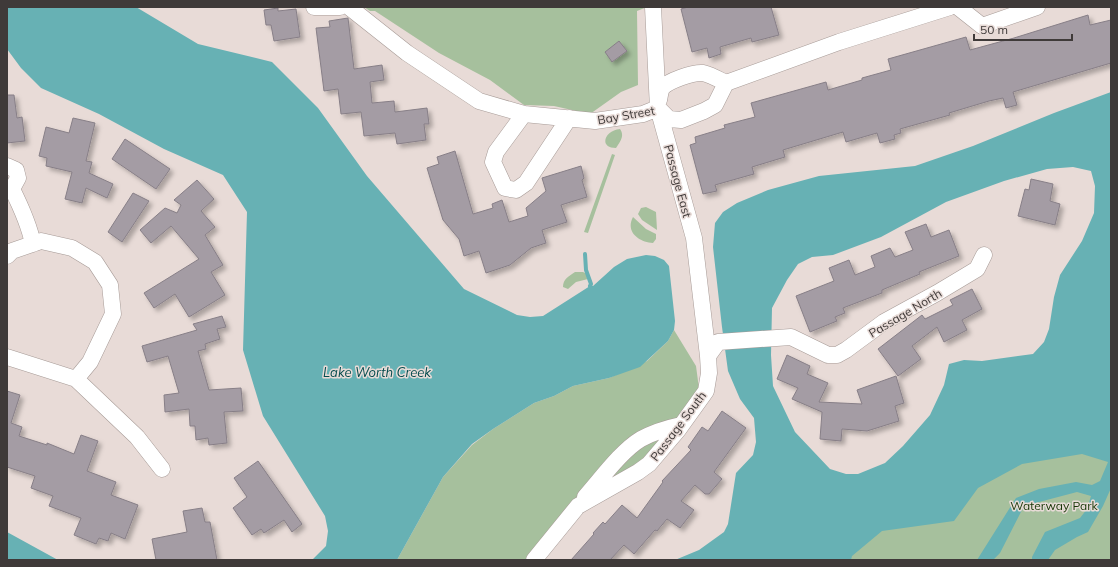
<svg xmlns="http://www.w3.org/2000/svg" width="1118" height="567" viewBox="0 0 1118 567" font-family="Mulish,sans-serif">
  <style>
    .green { fill: #a6c09d }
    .water { fill: #67b1b4; fill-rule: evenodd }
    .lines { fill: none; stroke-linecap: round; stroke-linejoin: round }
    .stream { stroke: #67b1b4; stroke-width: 4 }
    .building { fill: #a49ca4; stroke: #877f87; filter: url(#shadow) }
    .minor-casing { stroke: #a79b97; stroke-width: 17 }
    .minor { stroke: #fff; stroke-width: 16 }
    .labels { text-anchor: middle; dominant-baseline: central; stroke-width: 3; stroke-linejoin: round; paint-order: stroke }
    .street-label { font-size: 12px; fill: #3f3a39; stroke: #e8dbd7 }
    .park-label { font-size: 12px; fill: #163605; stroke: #e8dbd7 }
    .water-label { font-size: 13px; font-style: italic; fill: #034b4d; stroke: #e8dbd7 }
  </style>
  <defs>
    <filter id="shadow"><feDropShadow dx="3.5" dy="3.5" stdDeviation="2" flood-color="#0004"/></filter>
  </defs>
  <rect width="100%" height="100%" fill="#e8dbd7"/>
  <path class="green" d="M364,7H647L637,11L638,85L621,92L590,114L554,106L524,105L490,80L439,53L375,11H370Z
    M620,129C625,136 620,142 616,148C598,148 605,130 620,129Z
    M612,154L615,155L588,233L584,232Z
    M646,207L656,212L657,230L642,220L638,214L641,208Z
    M633,217L646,229L656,234V239L653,243C639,242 625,232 633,217Z
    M575,272H583L589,275L588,279L576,282L568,289L563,287C563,279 569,276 575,272Z
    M674,330L696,366L700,396L653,452L616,480L530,560H397L443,477L472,445L493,429L534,403L554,396L573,386L609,378L647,361L668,341Z
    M1111,367V560H826Z"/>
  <path class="water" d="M7,7H136L198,44L272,62L318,108L367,176L464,289L517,315L530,317L543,316L590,286H593L614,267L627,259L646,255L655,256L664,260L669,266L675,321L674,330L668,341L640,367L609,378L573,386L554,396L534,403L493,429L472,444L443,477L397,560H312L326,546L328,531L325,516L263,416L243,350L247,212L223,175L164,149L99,114L41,88L21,68L7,49Z
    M1111,92V488L1103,506L1088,532L1077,537L1055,550L1048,560H1032V557L1045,532L1080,518L1087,509L1091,496L1077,492L1024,506L1000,553L993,560H977L1016,498L1039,489L1076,482L1092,485L1100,481L1108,462L1082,454L1022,464L978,488L954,521L882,531L852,556L851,560H675L699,550L724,532L728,524L736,473L753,455L756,442L754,418L740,399L728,371L722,327L713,247L715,223L723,212L737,203L768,190L819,176L915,166L973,146L1054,113ZM1073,167L1091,171L1095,186L1094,213L1082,241L1060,275L1054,297L1049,329L1044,342L1033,354L982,361L964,360L949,364L944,385L930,415L903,446L885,463L858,474H846L830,469L795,432L773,386L771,355L772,308L787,280L798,264L812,257L833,255L881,237L946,202L1004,181L1047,169Z
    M7,532L58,560H7Z"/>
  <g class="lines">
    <path class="stream" d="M585,254L586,270L591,284L590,286"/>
  </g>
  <path class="building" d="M688,7H771L779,35L752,42L751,38L720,47L721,54L709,58L707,48L692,52L681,9Z
    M278,8V11L296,9L300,37L274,41L271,25H266L264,10Z
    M1088,15L1090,25L1111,20V63L1013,92L1017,105L1006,108L1003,98L989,101L949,113L950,115L900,129L901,133L894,135L895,139L880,143L877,133L846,142L843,132L783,150L785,157L752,167L754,174L715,185L717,191L703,194L690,145L696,143L695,137L725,128L724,125L755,117L751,103L826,82L828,90L862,80V78L891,70L888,59L966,37L970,50L1014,38Z
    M348,18L354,69L382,65L384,80L370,82L372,103L394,101L395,112L427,108L429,124H424L426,140L397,144L395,133L364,136L361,112L341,114L338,89L324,91L316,28L330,27L329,21Z
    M619,41L627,51L612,62L605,52Z
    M7,95H14L17,118L22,117L25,141L7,143Z
    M73,118L95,123L86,161L92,162L89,173L113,184L107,198L86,188L82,203L65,199L72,172L46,166L47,158L39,156L46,127L69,133Z
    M125,139L170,169L156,189L112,159Z
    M455,151L473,214L493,208L492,204L502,200L509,222L528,216L526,208L546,191L542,178L581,166L584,178L582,180L587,197L561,205L567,222L542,230L546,243L531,248L510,265L486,273L479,251L464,256L459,239L443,220L427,168L439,164L437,157Z
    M1031,179L1053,184L1050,201L1060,204L1055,225L1018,216L1025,189L1029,190Z
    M197,180L214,199L201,211L215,227L205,235L223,265L211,272L225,295L189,317L175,294L154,308L144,293L199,259L171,226L151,243L140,230L165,208L177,213L181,205L174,200Z
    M133,193L149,201L122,242L108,232Z
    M926,224L931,237L949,230L959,256L919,272L920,274L882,290V293L843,308L845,313L835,317L837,321L810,332L796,296L834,281L829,268L849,260L855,275L875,267L871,256L890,248L895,257L913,250L905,232Z
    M972,289L982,309L962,320L967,330L944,342L937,327L912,346L921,359L898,376L878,349L922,315L925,319L953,305L950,300Z
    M222,316L226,327L217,329L220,339L205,344L206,349L198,351L209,390L241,388L243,411L224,412L227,443L209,445L208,438L196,440L195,426H190L189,409L165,412L164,395L179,393L168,356L147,362L142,346L197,330L193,324Z
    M787,355L810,366L807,374L828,383L819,402L862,404L857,390L896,376L904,403L895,406L899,421L867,431L842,429L841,441L820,439L822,412L792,399L798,388L777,379Z
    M7,391L20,395L11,423L22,427L19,436L47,445V443L74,454L81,435L98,441L87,471L116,482L111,495L138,505L125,539L111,533L108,541L99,538L96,544L74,535L81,518L49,506L53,496L31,488L35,476L7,467Z
    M722,411L746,428L714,472L722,479L709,494H705L695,485L681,501L694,510L680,528L667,519L657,531L655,530L634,554L624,545L610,560H571L594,534L593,533L603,522L605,524L622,505L637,518L663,482L662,481L691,450L688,447L702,427L708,431Z
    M258,461L302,524L292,532L284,520L264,533L261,529L252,535L233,508L247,497L234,478Z
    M202,508L205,522H210L217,560H156L152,539L187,532L183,511Z"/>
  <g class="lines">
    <defs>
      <path id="minor" d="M314,7H340
        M349,7L407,53L479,101L524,114L595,121L643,114L658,108L669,119L681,120L704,111L715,105L726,83L839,42L950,7
        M958,7L982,26L1037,7
        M659,100C660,96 660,92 662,88C668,81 693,72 703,73C711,75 718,79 726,83
        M524,114L496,152L493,162L505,188L516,190L526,183L569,118
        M7,166L16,170L18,178L12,189
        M7,188L12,189C21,207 29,224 33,244
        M7,256L12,251L41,241L72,248L95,262L110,285L113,314L90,362L76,379
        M708,356L718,342L791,337L828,355H837L846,350L884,322L937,293L977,269L984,255
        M7,357L76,379L137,437L162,469
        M585,497C601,479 621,451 641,439C654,432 667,428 681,425
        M534,560L578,506L638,472L649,464L678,430L706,391L709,373L708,356L694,238L658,108L653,7"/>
    </defs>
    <use href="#minor" class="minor-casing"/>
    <use href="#minor" class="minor"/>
  </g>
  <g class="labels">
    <g class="street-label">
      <text transform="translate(626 115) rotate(-10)">Bay Street</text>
      <text transform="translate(678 181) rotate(75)">Passage East</text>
      <text transform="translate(905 313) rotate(-31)">Passage North</text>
      <text transform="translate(678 426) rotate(-53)">Passage South</text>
    </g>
    <g class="park-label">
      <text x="1054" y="505">Waterway Park</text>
    </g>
    <g class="water-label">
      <text x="377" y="372">Lake Worth Creek</text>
    </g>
  </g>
  <rect width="1118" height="567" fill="none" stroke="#3f3a39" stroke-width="16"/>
  <path d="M974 34v6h98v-6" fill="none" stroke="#3f3a39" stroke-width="2"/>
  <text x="980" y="34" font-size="12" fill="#3f3a39" stroke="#e8dbd7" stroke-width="3" paint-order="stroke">50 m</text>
</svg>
